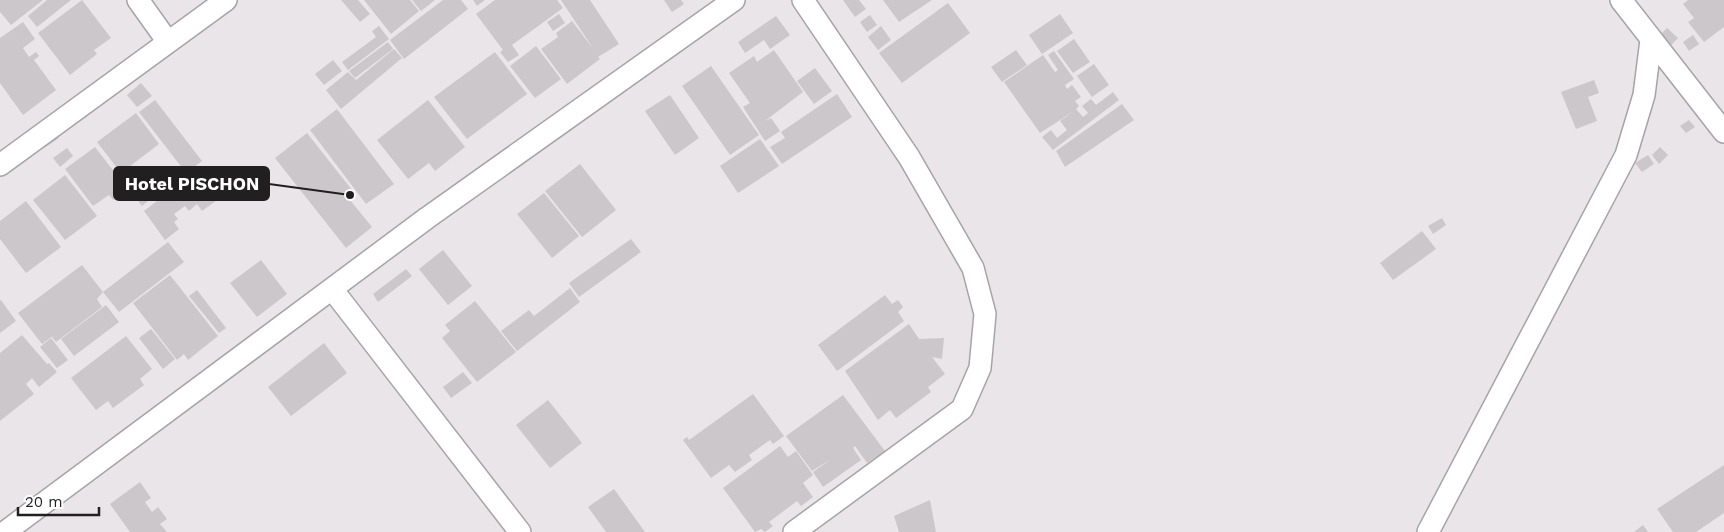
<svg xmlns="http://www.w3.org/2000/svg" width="1724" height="532" viewBox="0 0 1724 532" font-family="'Work Sans',sans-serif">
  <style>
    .building { fill: #ccc7ca }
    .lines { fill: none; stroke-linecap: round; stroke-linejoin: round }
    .street-casing { stroke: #a8a3a6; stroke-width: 24 }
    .street { stroke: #fff; stroke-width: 21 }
    .leader { fill: none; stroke: #211f20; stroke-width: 2 }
    .callout-dot { fill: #211f20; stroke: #fff; stroke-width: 2 }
    .callout { fill: #211f20; stroke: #211f20; stroke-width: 2 }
    .callout-label { font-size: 18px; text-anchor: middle; font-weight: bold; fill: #fff }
  </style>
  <rect width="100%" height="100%" fill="#eae5e8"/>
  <path class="building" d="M0,0H43L11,25L0,12Z
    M47,0H71L37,27L28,16Z
    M82,0L111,38L94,50L97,54L70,75L38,33Z
    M341,0H358L370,14L360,22Z
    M364,0H410L419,11L391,34Z
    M412,0H435L421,11Z
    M443,0H461L468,9L404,59L390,40Z
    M473,0H485L477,6Z
    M495,0H557L563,8L512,45L519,55L508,62L500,52L503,50L476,14Z
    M561,0H590L619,44L598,57L600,59L567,84L541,49L558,37L556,33L572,21L594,50Z
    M664,0H681L684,4L672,12Z
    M843,0H859L866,9L855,17Z
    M883,0H932L899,22Z
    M1688,0H1724V27L1704,42L1688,22L1694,18L1683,4Z
    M948,3L970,33L902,83L879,53Z
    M559,14L565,23L553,31L547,22Z
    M1060,14L1073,33L1042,54L1029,35Z
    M870,15L877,25L867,32L860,22Z
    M776,16L790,35L770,49L764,40L745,53L738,42Z
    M23,22L35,39L23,48L29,57L36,52L39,56L34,60L56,90L23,115L0,83V38Z
    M379,26L389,39L348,70L342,62L376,37L372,31Z
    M881,26L891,40L878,50L868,37Z
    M1667,28L1678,38L1671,45L1660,35Z
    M1693,35L1699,44L1689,51L1683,42Z
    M1074,39L1090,62L1073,73L1057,51Z
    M388,42L393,49L355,78L349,71Z
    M536,46L561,79L535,98L510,66Z
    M394,49L402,58L341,109L326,90L348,72L356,80Z
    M774,50L803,92L765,121L771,118L780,131L765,141L743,107L750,103L729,73L754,56L757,62Z
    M1016,50L1027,65L1002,82L991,67Z
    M1054,51L1074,79L1065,85L1067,89L1072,85L1081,97L1075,101L1079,106L1076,109L1083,117L1088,113L1082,106L1091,99L1096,105L1113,92L1119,100L1053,150L1042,137L1051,130L1057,138L1067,130L1060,121L1074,111L1040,133L1004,82L1043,55L1055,72L1058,70L1048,55Z
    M495,52L527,94L467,139L434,97Z
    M333,60L342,71L324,85L315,74Z
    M1094,64L1109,85L1092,97L1077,76Z
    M711,66L759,135L730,155L682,86Z
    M815,68L832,91L814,104L797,81Z
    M1594,80L1599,93L1588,97L1597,121L1576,129L1561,92Z
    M141,83L152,96L137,107L127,95Z
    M837,94L852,117L782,164L770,147L785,138L781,132Z
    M670,95L699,138L675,155L645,111Z
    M155,100L202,161L186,173L139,112Z
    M428,100L465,147L435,171L429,163L408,179L377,140Z
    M1122,104L1134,120L1065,167L1056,151Z
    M337,109L394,184L366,204L310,130Z
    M136,113L159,144L121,173L97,142Z
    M1689,120L1695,127L1686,133L1680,126Z
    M52,129L59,138L44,148L37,139Z
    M307,133L356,195L350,200L372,227L346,248L275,158Z
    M760,139L779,166L738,193L720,166Z
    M95,147L119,178L132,168L154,196L142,206L121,179L128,189L113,200L109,195L93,206L65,169Z
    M1660,147L1668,155L1659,164L1652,155Z
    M67,148L73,156L60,167L53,158Z
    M1648,155L1654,164L1642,172L1635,163Z
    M580,164L616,210L582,237L545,191Z
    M202,166L224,195L202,211L197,204L189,211L185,206L174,214L178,219L174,222L179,229L165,240L144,211Z
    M65,175L97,216L65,240L33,200Z
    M544,193L579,236L552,258L517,214Z
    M26,201L61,247L26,273L0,239V221Z
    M1442,218L1446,225L1433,234L1428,226Z
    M1422,231L1436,249L1393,280L1380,263Z
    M631,239L641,252L579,297L569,283Z
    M168,242L184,262L119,312L103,292Z
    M443,250L472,286L448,305L419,269Z
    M261,260L287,294L257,317L230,283Z
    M82,265L103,292L97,299L102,307L56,342L52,337L54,335L42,344L18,313Z
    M406,269L412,276L378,302L373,294Z
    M170,275L218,336L188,360L184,354L177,360L133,303Z
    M570,288L580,302L517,351L501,331L529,310L534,316Z
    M197,290L226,328L219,333L189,296Z
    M885,295L892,304L898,300L903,307L898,312L904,321L837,371L818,345Z
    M1,300L16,321L0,333V301Z
    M475,301L516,352L477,382L442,338L450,331L445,325Z
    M106,305L119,322L74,356L61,339Z
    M909,324L919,339L944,338L942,359L932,357L945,374L928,387L931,392L896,418L890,410L878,420L845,371Z
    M151,329L175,359L163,369L139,338Z
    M22,335L47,364L49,363L57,372L39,387L32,378L26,384L34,394L0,421V353Z
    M126,336L152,369L140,379L144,385L113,408L108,401L96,410L71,378Z
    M51,338L68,360L57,368L40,347Z
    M324,343L347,373L291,416L268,387Z
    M463,372L472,383L451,398L443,387Z
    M753,394L784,436L773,444L770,440L749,455L752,460L735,472L729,465L711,478L683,440L687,437L689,440Z
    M843,395L885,451L867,463L855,446L853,448L861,460L823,487L813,472L831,459L812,471L786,436Z
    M548,400L582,443L550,468L516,425Z
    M780,446L788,457L796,451L813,475L803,483L813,497L801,506L797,501L769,522L773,526L765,532L761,529L755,532L723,488Z
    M1724,465V513L1696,532H1673L1657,509Z
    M140,482L151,498L145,502L152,512L158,507L167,519L160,524L167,532H130L110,504Z
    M614,489L645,532H606L588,507Z
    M930,500L936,532H899L894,516Z
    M1643,525L1648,532H1634Z"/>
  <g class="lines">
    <defs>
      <path id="street" d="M138,0L168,42
        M1621,0L1724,132
        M0,165L226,0
        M332,289L520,532
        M5,532L427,218L734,0
        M794,532L962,409L980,368L985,314L973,268L909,157L803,0
        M1428,532L1626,155L1644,95L1651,40"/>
    </defs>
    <use href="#street" class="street-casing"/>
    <use href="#street" class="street"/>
  </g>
  <path class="leader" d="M350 195L269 184"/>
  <circle class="callout-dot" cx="350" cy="195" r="5"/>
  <rect class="callout" x="114" y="167" width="155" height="33" rx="5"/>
  <g class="callout-label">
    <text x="192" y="190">Hotel PISCHON</text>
  </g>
  <path d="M18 507v8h81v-8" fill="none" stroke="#211f20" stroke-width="2.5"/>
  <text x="25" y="507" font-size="15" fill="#211f20" stroke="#ffffff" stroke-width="4" paint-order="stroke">20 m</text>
</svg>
